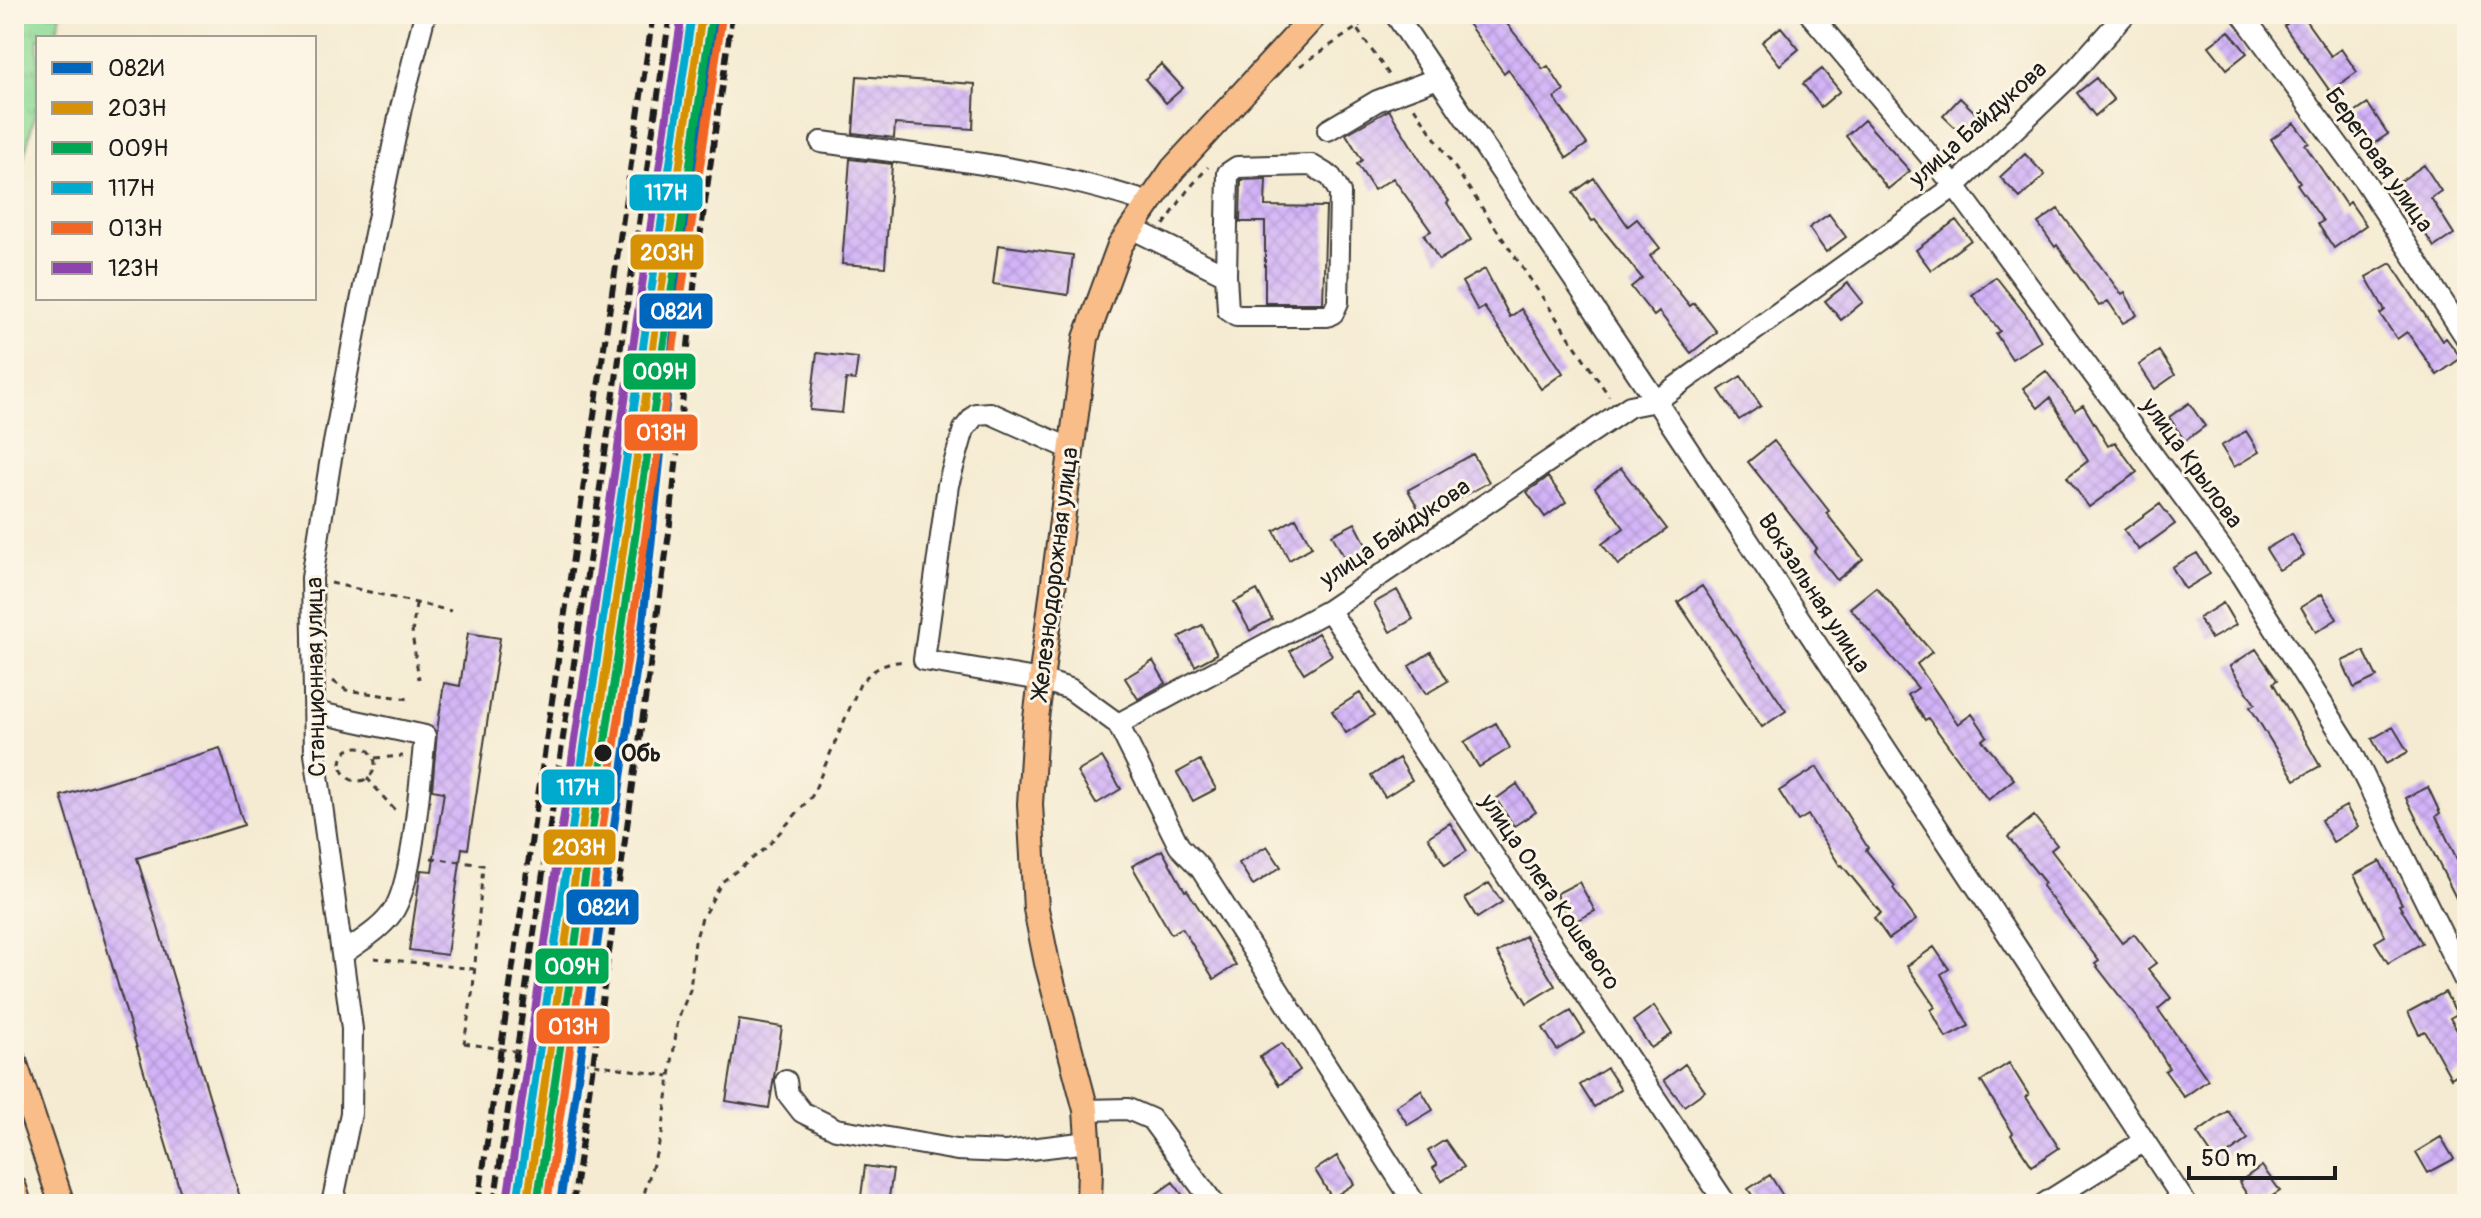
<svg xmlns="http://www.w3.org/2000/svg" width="2481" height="1218" viewBox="0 0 2481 1218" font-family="Pangolin,sans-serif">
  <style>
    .grass { fill: url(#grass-tufts); stroke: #557b5a; stroke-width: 2 }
    .building { fill: url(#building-cross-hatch) }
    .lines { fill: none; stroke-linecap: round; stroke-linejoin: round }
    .minor-casing { stroke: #3d3b37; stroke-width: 24 }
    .major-casing { stroke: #3d3b37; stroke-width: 28 }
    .path { stroke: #3d3b37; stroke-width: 3; stroke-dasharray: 6 6; stroke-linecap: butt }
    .minor { stroke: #fff; stroke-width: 20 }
    .major { stroke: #f8bd88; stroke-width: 24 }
    .rail { stroke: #1c1c1c; stroke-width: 6; stroke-dasharray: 12 6; stroke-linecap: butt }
    .path-bridge { stroke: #3d3b37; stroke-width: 3; stroke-dasharray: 6 6; stroke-linecap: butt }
    .rail-1-casing { stroke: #fcf5e5; stroke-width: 14 }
    .rail-2-casing { stroke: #fcf5e5; stroke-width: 14 }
    .rail-3-casing { stroke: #fcf5e5; stroke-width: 14 }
    .rail-4-casing { stroke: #fcf5e5; stroke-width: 14 }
    .rail-5-casing { stroke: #fcf5e5; stroke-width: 14 }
    .rail-6-casing { stroke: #fcf5e5; stroke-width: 14 }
    .rail-1 { stroke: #0065bd; stroke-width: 8 }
    .rail-2 { stroke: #d69104; stroke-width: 8 }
    .rail-3 { stroke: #00a651; stroke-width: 8 }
    .rail-4 { stroke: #00a9ce; stroke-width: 8 }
    .rail-5 { stroke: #f26522; stroke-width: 8 }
    .rail-6 { stroke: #8e44ad; stroke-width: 8 }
    .stop-dot { fill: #1c1c1c; stroke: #fcf5e5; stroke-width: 3 }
    .labels { text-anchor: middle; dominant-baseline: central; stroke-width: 6; stroke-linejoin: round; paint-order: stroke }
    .street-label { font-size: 24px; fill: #1c1c1c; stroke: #fcf5e5 }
    .stop-label { font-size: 24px; font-weight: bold; fill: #1c1c1c; stroke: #fcf5e5; text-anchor: start }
    .line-badge { stroke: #fcf5e5; stroke-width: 3 }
    .badge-label { font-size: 22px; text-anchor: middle; font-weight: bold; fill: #fff }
  </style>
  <defs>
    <pattern id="grass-tufts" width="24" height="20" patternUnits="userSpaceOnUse" patternTransform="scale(2)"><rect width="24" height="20" fill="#8eda97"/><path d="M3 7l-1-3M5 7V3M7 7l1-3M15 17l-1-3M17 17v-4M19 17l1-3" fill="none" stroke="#7aba82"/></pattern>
    <pattern id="building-cross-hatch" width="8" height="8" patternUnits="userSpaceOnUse" patternTransform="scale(2)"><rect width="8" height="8" fill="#d2b3f8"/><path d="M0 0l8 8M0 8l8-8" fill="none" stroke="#b499d4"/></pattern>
  </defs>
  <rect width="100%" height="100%" fill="#fcf5e5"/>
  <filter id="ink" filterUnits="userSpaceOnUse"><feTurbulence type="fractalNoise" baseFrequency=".0125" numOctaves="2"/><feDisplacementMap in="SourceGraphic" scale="16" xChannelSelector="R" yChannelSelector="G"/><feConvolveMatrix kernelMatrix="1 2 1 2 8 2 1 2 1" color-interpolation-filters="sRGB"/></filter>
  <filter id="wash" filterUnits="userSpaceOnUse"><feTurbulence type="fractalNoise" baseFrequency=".006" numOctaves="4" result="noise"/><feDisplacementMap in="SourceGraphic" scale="32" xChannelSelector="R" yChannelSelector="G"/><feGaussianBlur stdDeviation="1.8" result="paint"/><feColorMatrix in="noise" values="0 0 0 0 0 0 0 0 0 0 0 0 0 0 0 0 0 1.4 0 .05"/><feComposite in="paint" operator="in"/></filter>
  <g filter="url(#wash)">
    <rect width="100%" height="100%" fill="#f5ebd2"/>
    <path class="grass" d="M14,14H61L55,38H38V102L14,196Z"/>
    <g id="blocks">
      <path class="building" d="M1461,14H1499L1543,69L1548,66L1564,91L1554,98L1587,144L1567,158L1508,69L1504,73Z
        M2301,14L2331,56L2341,49L2357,72L2330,91L2284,26Z
        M1781,27L1799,49L1780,65L1762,42Z
        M2229,31L2247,53L2227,69L2209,46Z
        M1161,64L1183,88L1166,103L1145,79Z
        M1822,69L1840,91L1821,107L1803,84Z
        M857,76L975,84L973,129L895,124L894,138L853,133Z
        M2096,78L2114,100L2095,116L2077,93Z
        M1960,98L1981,118L1964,136L1943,116Z
        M2368,104L2388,134L2367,148L2347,118Z
        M1389,110L1433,181L1449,201L1447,203L1471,240L1439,260L1424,235L1431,231L1393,178L1374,190L1357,164L1362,160L1346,134Z
        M1864,120L1910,171L1888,189L1846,136Z
        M2294,123L2309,143L2305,145L2346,205L2350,202L2366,225L2334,248L2318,224L2323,221L2297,184L2300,182L2271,139Z
        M2025,154L2045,175L2020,198L2000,177Z
        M850,159L892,164L885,267L842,264Z
        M2424,165L2441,191L2431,198L2454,234L2434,247L2394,186Z
        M1594,178L1628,226L1637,219L1660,248L1650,256L1690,306L1694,303L1717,332L1691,353L1659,312L1654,316L1631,287L1642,278L1595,220L1592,221L1573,193Z
        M1266,179L1265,206L1326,207L1323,303H1265V222H1240L1241,180Z
        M2058,209L2122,295L2125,293L2137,315L2123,323L2108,301L2099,306L2057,245L2055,247L2038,223Z
        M1829,214L1846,237L1826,252L1809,228Z
        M1956,220L1971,240L1931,270L1916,250Z
        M998,245L1073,255L1068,295L993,284Z
        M2391,263L2442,341L2446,338L2461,358L2437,375L2407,332L2397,339L2380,314L2385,310L2366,277Z
        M1485,269L1510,317L1521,309L1563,373L1541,389L1484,307L1478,311L1462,282Z
        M1996,277L2026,315L2041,341L2012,359L1996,334L2000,331L1972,295Z
        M1848,283L1863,302L1841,320L1825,301Z
        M2159,351L2175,375L2155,389L2139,365Z
        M817,353L858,358L855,380L846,379L842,413L810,410Z
        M2046,371L2075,410L2083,405L2108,446L2115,442L2137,472L2089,507L2067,477L2088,461L2050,398L2038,408L2023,388Z
        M1741,376L1761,406L1739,420L1719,390Z
        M2189,403L2205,426L2185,441L2169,417Z
        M2246,431L2259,452L2234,467L2221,446Z
        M1774,441L1829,511L1826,513L1863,559L1837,580L1814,551L1817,548L1748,462Z
        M1473,454L1489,482L1424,519L1408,490Z
        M1621,468L1667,529L1618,565L1602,544L1624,528L1595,488Z
        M1548,477L1566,502L1545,517L1527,492Z
        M2160,504L2175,524L2139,550L2124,530Z
        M1296,518L1312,547L1289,560L1274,531Z
        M1355,523L1370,552L1348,564L1332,535Z
        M2292,534L2304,556L2279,570L2266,549Z
        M2197,553L2210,574L2185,589L2172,567Z
        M1702,586L1786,711L1762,727L1678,602Z
        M1876,587L1932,652L1917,664L1958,724L1972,714L1987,736L1982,740L2014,779L1988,800L1928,718L1925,720L1908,695L1918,688L1850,608Z
        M1257,590L1272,619L1250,631L1234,602Z
        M1397,590L1413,619L1390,632L1374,603Z
        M2322,594L2337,619L2316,632L2301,607Z
        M2223,603L2236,625L2211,639L2199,618Z
        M1202,625L1217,654L1195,666L1179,637Z
        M468,633L500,638L468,849L462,848L447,955L409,950L421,870L432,871L444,792L432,790L437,731L444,683L460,686Z
        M1318,633L1332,655L1304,673L1290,651Z
        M2256,649L2277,680L2273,683L2320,766L2295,780L2250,707L2255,704L2230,666Z
        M2364,651L2377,677L2354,688L2342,661Z
        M1431,652L1448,681L1426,694L1409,666Z
        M1153,661L1166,683L1138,699L1125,678Z
        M1360,693L1374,715L1346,733L1332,711Z
        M1496,723L1510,748L1479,767L1464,742Z
        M2393,727L2408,752L2386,764L2372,739Z
        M220,748L244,825L137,858L242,1204H184L61,796Z
        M1102,757L1121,789L1096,804L1077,772Z
        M1399,758L1412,780L1385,797L1371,776Z
        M1200,760L1216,789L1193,801L1177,773Z
        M1817,767L1868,848L1866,850L1895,886L1893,888L1916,920L1889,939L1874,918L1881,913L1842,865L1840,866L1808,815L1798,821L1779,791Z
        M1517,784L1536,812L1514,826L1496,799Z
        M2428,787L2440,813L2436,816L2467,880V920L2406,798Z
        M2346,806L2358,827L2333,842L2321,820Z
        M2034,816L2057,845L2051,850L2122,943L2134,934L2156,963L2148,969L2171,998L2158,1009L2208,1080L2184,1097L2165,1071L2169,1068L2149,1034L2095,964L2099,961L2042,886L2045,883L2008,837Z
        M1450,823L1467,851L1445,865L1428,837Z
        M1267,846L1281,867L1253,885L1239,863Z
        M1162,850L1185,891L1187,890L1236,965L1214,979L1182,928L1171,934L1132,866Z
        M2380,861L2402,904L2399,905L2422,943L2388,963L2375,942L2385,936L2354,875Z
        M1579,882L1595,911L1572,923L1556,894Z
        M1489,883L1502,902L1477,918L1465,898Z
        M1525,936L1555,986L1527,1003L1497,953Z
        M1934,947L1949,969L1941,974L1969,1026L1946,1038L1931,1010L1935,1007L1907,966Z
        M2445,992L2457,1014L2450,1018L2467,1048V1068L2451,1078L2425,1031L2419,1034L2408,1012Z
        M1654,1006L1672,1034L1651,1048L1633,1021Z
        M1571,1011L1585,1033L1557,1050L1543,1028Z
        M739,1020L782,1027L769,1108L726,1101Z
        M1282,1043L1300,1070L1279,1085L1260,1057Z
        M2009,1063L2029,1095L2026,1097L2059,1148L2032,1166L2011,1135L2013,1133L1981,1081Z
        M1685,1064L1705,1091L1684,1106L1664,1080Z
        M1607,1068L1621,1089L1594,1107L1580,1085Z
        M1421,1090L1433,1110L1408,1125L1396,1106Z
        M2228,1111L2248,1139L2217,1162L2197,1133Z
        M2441,1137L2454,1159L2428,1173L2416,1152Z
        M1445,1140L1464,1167L1442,1181L1433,1168L1437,1165L1428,1151Z
        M1337,1156L1354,1184L1332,1198L1315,1170Z
        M865,1166L893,1170L888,1204H860Z
        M2262,1166L2280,1191L2260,1204H2253L2239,1182Z
        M1770,1175L1788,1204H1758L1748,1189Z
        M1173,1182L1189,1204H1142Z"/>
    </g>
  </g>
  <g filter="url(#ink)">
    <use href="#blocks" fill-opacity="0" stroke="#3d3b37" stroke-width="2"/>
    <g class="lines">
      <defs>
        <path id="minor" d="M1395,14L1656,401L2186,1204
          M1810,14L1955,186L2241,575L2350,748L2467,985
          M2242,14L2366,183L2467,339
          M1328,130L1377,101L1438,78
          M821,142C932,157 1043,167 1149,203
          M1131,228L1226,275L1228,310L1236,316H1327L1333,313L1338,302L1340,193L1331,177L1311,165L1237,167L1228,173L1226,275
          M1071,449L990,413L976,414L964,429L948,485L924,660L1041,680L1070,689L1118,724
          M1329,610L1726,1204
          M315,712L425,736C420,776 414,883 392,913C380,930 360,941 344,953
          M786,1081L788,1094L802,1112L836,1129L957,1150L1006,1152L1088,1142
          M1086,1110L1128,1109L1151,1119L1214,1204
          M332,1204L351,1113L352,1029L315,753L312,578L330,464L359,311L401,108L425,14
          M1415,1204L1201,869L1179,846L1118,724L1329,610L1630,406L1656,401L1955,186L2068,78L2125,14
          M2044,1204L2144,1141"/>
        <path id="major" d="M14,1061L62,1204
          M14,1188L19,1204
          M1089,1204L1090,1168L1086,1110L1047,963L1036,909L1030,804L1035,726L1086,338L1120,245L1173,169L1316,14"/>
      </defs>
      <use href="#minor" class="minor-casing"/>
      <use href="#major" class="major-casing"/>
      <path class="path" d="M1372,14L1356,28L1390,76
        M1300,66L1356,28
        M1414,107L1609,396
        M1164,225L1187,191L1208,167
        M331,583L451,611
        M416,604L412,634L419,679
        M333,681L346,690L409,699
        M341 764a17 17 0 1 1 34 0a17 17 0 1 1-34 0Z
        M375,758L403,756
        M367,778L398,814
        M431,858L483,865L473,989L464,1043
        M374,958L474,969
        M563,1060L573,998
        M641,1204L662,1134L678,1019L690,990L695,941L702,918L722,882L766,848L812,796L860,684C873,668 887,662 906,661"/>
      <use href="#minor" class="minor"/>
      <use href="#major" class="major"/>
      <path class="rail" d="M478,1204L653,14
        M494,1204L670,14
        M573,1204L669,533L697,258L732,14"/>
      <path class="path-bridge" d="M464,1043L669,1076"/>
      <defs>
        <path id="rail-1" d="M560,1204L642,631L682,256L717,14"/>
        <path id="rail-2" d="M527,1204L702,14"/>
        <path id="rail-3" d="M537,1204L712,15"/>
        <path id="rail-4" d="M517,1203L692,14"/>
        <path id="rail-5" d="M547,1204L722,17"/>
        <path id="rail-6" d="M507,1201L682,14"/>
      </defs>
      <use href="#rail-1" class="rail-1-casing"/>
      <use href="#rail-2" class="rail-2-casing"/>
      <use href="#rail-3" class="rail-3-casing"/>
      <use href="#rail-4" class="rail-4-casing"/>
      <use href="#rail-5" class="rail-5-casing"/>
      <use href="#rail-6" class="rail-6-casing"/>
      <use href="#rail-1" class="rail-1"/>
      <use href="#rail-2" class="rail-2"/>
      <use href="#rail-3" class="rail-3"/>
      <use href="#rail-4" class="rail-4"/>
      <use href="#rail-5" class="rail-5"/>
      <use href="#rail-6" class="rail-6"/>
    </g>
  </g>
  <circle class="stop-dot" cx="603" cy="753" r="10"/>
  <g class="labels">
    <g class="street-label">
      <text transform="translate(1978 124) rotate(-42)">улица Байдукова</text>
      <text transform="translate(2379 160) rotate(55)">Береговая улица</text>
      <text transform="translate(2192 463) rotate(54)">улица Крылова</text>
      <text transform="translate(1395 533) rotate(-34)">улица Байдукова</text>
      <text transform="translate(1055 573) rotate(-83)">Железнодорожная улица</text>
      <text transform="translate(1814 593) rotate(57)">Вокзальная улица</text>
      <text transform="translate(316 677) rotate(-91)">Станционная улица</text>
      <text transform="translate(1550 892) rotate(56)">улица Олега Кошевого</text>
    </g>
    <g class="stop-label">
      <text x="621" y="753">Обь</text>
    </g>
  </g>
  <g class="line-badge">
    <rect x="628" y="173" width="76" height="39" rx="8" fill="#00a9ce"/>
    <rect x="629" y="233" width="76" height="38" rx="8" fill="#d69104"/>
    <rect x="638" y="292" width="76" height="38" rx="8" fill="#0065bd"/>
    <rect x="622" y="352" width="75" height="39" rx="8" fill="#00a651"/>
    <rect x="623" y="413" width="76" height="39" rx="8" fill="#f26522"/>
    <rect x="540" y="768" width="76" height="38" rx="8" fill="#00a9ce"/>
    <rect x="542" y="828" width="75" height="38" rx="8" fill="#d69104"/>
    <rect x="565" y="888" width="75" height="38" rx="8" fill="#0065bd"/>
    <rect x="534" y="947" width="76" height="38" rx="8" fill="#00a651"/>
    <rect x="535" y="1007" width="76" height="38" rx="8" fill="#f26522"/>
  </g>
  <g class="badge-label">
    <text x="666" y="200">117Н</text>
    <text x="667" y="260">203Н</text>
    <text x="676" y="319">082И</text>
    <text x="660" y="379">009Н</text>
    <text x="661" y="440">013Н</text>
    <text x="578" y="795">117Н</text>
    <text x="579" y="855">203Н</text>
    <text x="603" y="915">082И</text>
    <text x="572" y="974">009Н</text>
    <text x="573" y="1034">013Н</text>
  </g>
  <rect width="2481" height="1218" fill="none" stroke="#fcf5e5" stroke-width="48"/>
  <rect x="36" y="36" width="280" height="264" fill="#fcf5e5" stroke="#a29e95" stroke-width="2"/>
  <rect x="52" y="62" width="40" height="12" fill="#0065bd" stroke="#a29e95" stroke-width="2"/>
  <text x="108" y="76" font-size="24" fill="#1c1c1c">082И</text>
  <rect x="52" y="102" width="40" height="12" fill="#d69104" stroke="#a29e95" stroke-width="2"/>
  <text x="108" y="116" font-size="24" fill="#1c1c1c">203Н</text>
  <rect x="52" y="142" width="40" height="12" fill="#00a651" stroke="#a29e95" stroke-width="2"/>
  <text x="108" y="156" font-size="24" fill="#1c1c1c">009Н</text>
  <rect x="52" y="182" width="40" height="12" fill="#00a9ce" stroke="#a29e95" stroke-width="2"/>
  <text x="108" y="196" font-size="24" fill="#1c1c1c">117Н</text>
  <rect x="52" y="222" width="40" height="12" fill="#f26522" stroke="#a29e95" stroke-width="2"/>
  <text x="108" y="236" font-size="24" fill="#1c1c1c">013Н</text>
  <rect x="52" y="262" width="40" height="12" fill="#8e44ad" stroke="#a29e95" stroke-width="2"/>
  <text x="108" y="276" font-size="24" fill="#1c1c1c">123Н</text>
  <path d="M2189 1166v12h146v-12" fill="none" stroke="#1c1c1c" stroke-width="4"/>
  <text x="2201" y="1166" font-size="24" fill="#1c1c1c" stroke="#fcf5e5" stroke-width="6" paint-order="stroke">50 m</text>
</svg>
